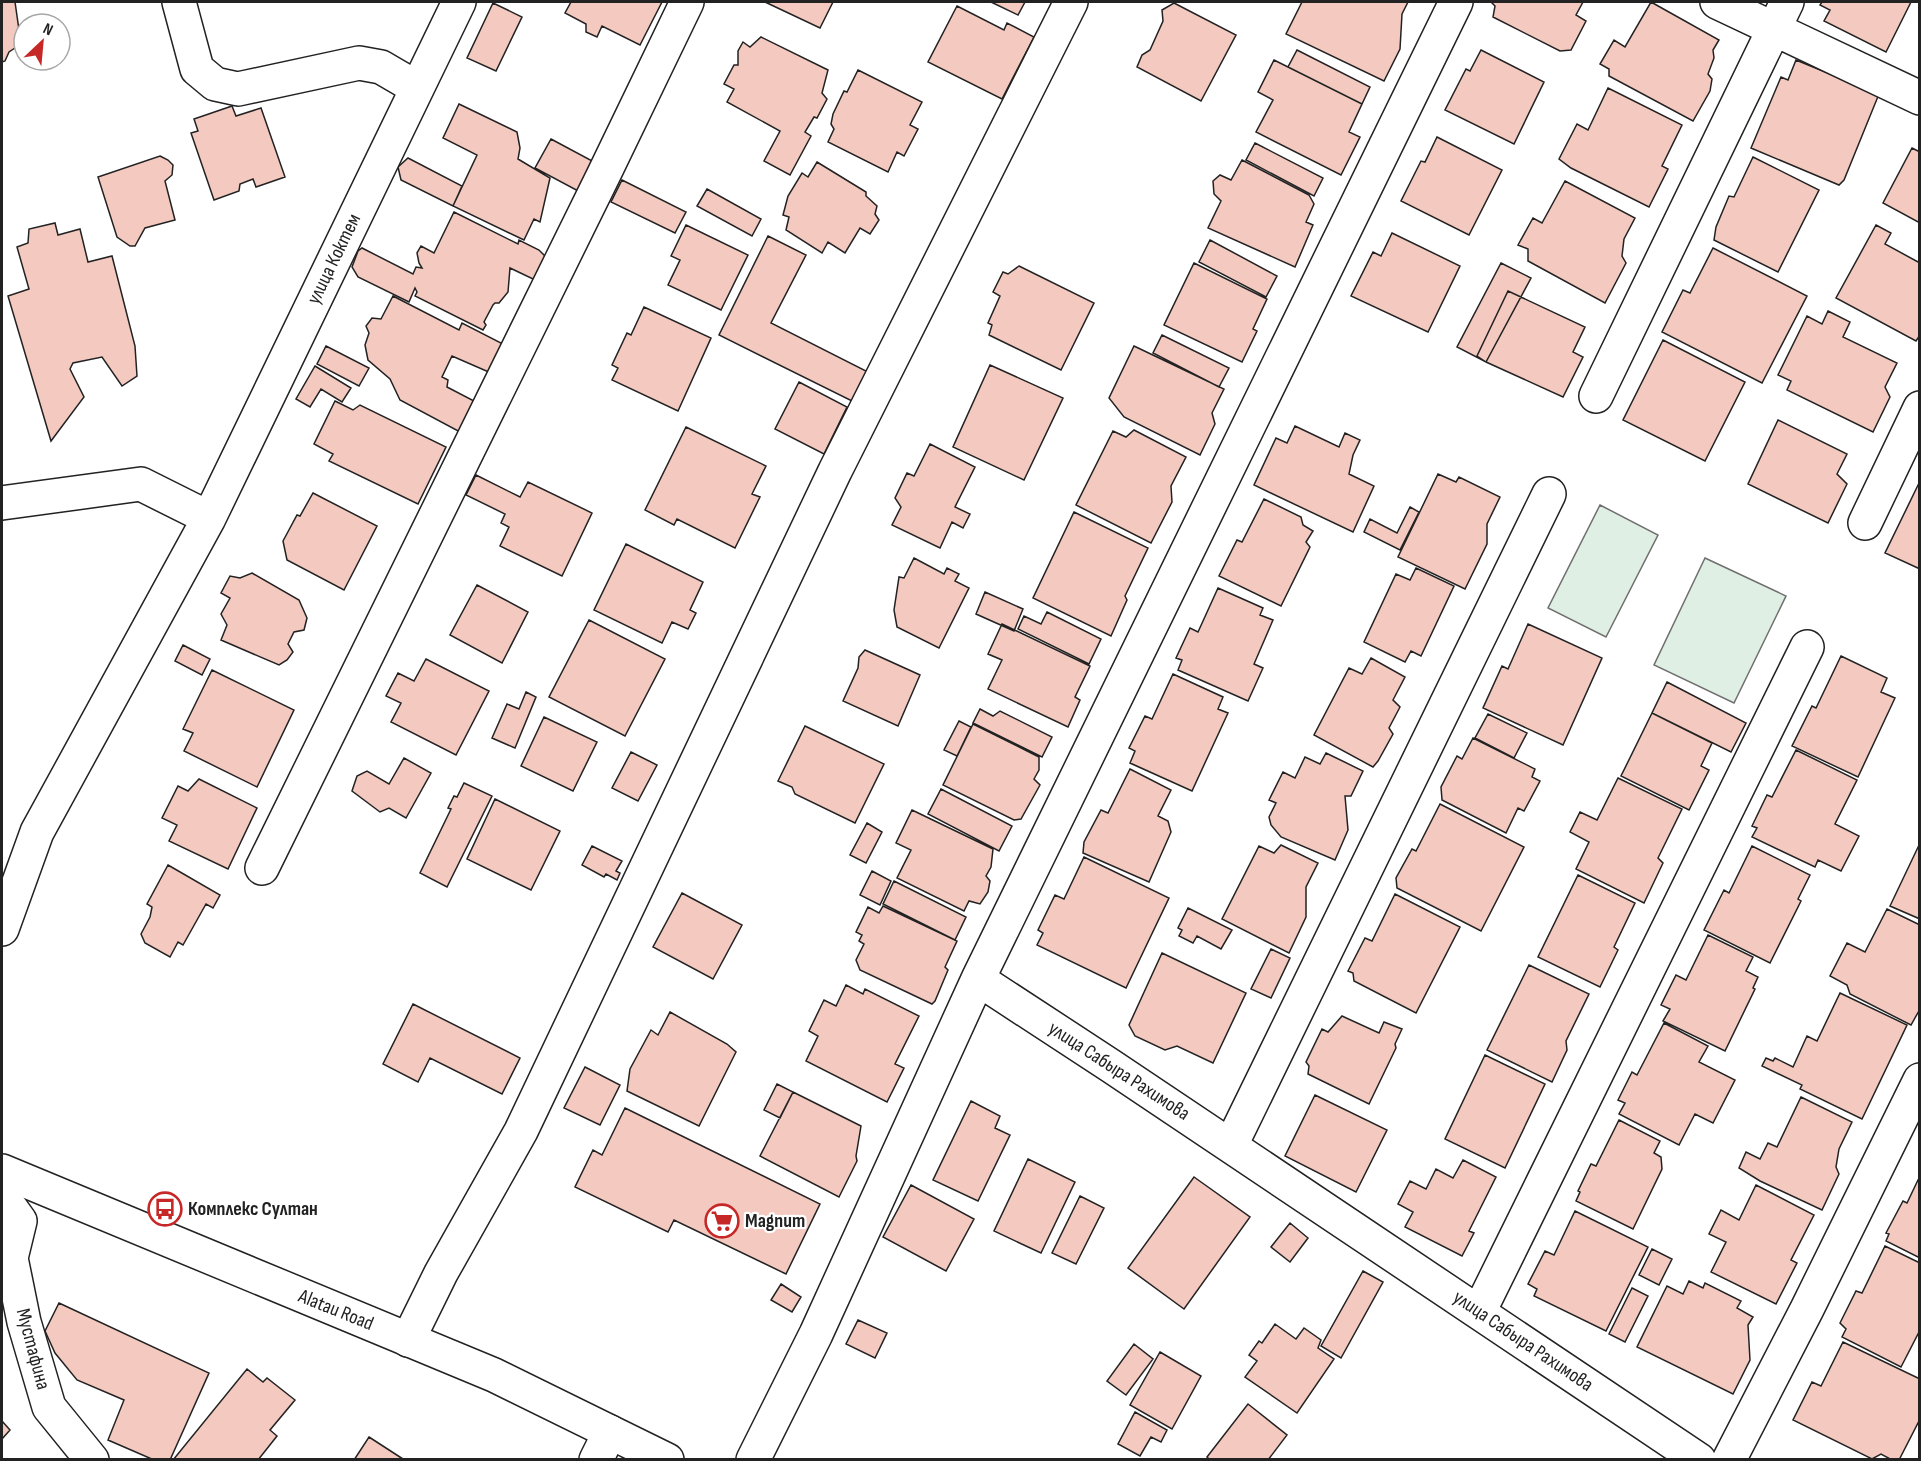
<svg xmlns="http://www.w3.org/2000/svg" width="1921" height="1461" viewBox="0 0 1921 1461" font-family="'Sofia Sans Condensed',sans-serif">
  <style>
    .green { fill: #e0efe3; stroke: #6f6f6f; stroke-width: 1.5 }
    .building { fill: #f3c9c0; stroke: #222; stroke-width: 1.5 }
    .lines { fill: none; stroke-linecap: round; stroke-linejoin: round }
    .minor-casing { stroke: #222; stroke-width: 36 }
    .major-casing { stroke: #222; stroke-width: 36 }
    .minor { stroke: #fff; stroke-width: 33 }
    .major { stroke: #fff; stroke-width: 33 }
    .labels { text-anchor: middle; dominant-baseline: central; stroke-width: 4.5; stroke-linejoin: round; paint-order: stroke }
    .street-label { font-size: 20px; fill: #222; stroke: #fff }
    .poi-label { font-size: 20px; font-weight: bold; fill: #222; stroke: #fff; text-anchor: start }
  </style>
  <rect width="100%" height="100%" fill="#fff"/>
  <path class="green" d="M1600,505L1658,535L1606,637L1548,608Z
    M1705,558L1786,596L1734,703L1654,665Z"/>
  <path class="building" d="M2,2H15L21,44L9,52L5,61L2,62Z
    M571,2H662L640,45L602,26L597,37L586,32V24L565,13Z
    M765,2H833L820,28Z
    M991,2H1025L1018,15Z
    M1302,2H1408L1402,14L1400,49L1384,81L1286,34Z
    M1491,2H1583L1576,15L1586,21L1571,50L1560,51L1493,17L1495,6Z
    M1651,2L1719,40L1713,50L1714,58L1708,74L1712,79L1710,91L1693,121L1609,76V69L1600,64L1614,40L1625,47Z
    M1822,2H1911L1886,52L1824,21L1830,10L1820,5Z
    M493,3L522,17L496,71L467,58Z
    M1174,3L1236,35L1201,101L1137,67L1142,55L1150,50L1163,21L1162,10Z
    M957,6L1004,30L1007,23L1034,37L1002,99L928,62Z
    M761,37L828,70L822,93L827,99L817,118L814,117L805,132L811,136L790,175L764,161L780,131L727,102L734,89L724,84L734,65H738V51L743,42L750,47Z
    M1297,50L1370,87L1362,104L1288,67Z
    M1481,50L1544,82L1514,144L1445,110L1466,69L1470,71Z
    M1274,60L1362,104L1349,132L1360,137L1341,175L1256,132L1273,100L1258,92Z
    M1796,60L1879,94L1844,180L1839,185L1751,148L1781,77L1788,80Z
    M858,70L922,102L910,125L918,129L904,156L897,152L888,172L828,142L834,129L831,124L833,114L844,91L847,92Z
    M1608,88L1682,125L1662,166L1668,169L1649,207L1571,168L1559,159L1577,124L1588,130Z
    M459,104L517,132L520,148L518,159L550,178L540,222L534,219L524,240L453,206L477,155L443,138Z
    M232,106L236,116L261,108L285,177L256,187L253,179L240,184L239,191L214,200L191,133L198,131L194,119Z
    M1437,137L1502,170L1469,235L1401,201L1421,161L1425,162Z
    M551,139L596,163L580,192L535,168Z
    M1255,143L1323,178L1314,196L1246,160Z
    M1912,148L1920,152V223L1883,203Z
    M160,156L168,160L173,165L172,175L165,181L175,220L145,228L135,246H130L117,237L98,177Z
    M1753,157L1819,190L1778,272L1714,240L1716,227L1729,196L1734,197Z
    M408,158L462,186L453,206L401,180L398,167Z
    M1242,160L1309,195L1314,204L1306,222L1313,225L1295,267L1208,228L1221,201L1214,194L1213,181L1220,175L1231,180Z
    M817,162L866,192V196L877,206L875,214L879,220L870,234L860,228L845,253L828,242L822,253L786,230L789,217L783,215L788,196L802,173L808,177Z
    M622,180L686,212L675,233L611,202Z
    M1565,181L1635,218L1624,239L1622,256L1626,263L1605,303L1528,261V249L1518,245L1533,218L1542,223Z
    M707,189L761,219L752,236L697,206Z
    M454,212L518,244L519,240L539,250L548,259L539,278L533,279L510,268L508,292L499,303H495L493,305L484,322L486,325L483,330L415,296L417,292L415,288L409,302L358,277L352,267L358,251L362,248L413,274L416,267L422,268L419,263L417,253L421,246L434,253Z
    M55,223L58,235L80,229L88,262L112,256L135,346L137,376L122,386L102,357L73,363L70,369L84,397L51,441L8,296L29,289L17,247L28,243L29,229Z
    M686,225L748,255L721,310L668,285L680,260L671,256Z
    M1876,225L1891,233L1885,244L1920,263V335L1916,341L1836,298Z
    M1392,233L1460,266L1428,332L1351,296L1373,252L1381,256Z
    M768,236L806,255L771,323L870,373L856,403L719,335Z
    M1210,240L1277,276L1266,297L1199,262Z
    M1713,248L1807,296L1762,383L1662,332L1683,290L1690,293Z
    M1194,263L1267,299L1253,329L1257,331L1242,362L1164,325Z
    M1501,263L1531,278L1486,362L1457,347Z
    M1019,266L1094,303L1061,370L989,335L992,325L988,323L1000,296L993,292L1003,272L1008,274Z
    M1508,291L1585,327L1573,352L1583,357L1563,397L1486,362L1477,356Z
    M393,296L459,330L462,323L503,344L491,373L452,356L442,377L448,380L447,387L476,402L460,432L400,400L390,379L368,360L365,345L369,333L366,326L372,318L381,319Z
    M644,307L711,338L678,411L612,380L618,368L612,365L627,333L631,335Z
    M1828,311L1850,322L1843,337L1897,363L1885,387L1890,397L1873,432L1787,390L1791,381L1778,375L1807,316L1822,324Z
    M1162,335L1229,368L1219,387L1153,353Z
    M1663,340L1745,382L1705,461L1623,420Z
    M326,346L369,368L359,386L317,364Z
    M1134,346L1224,389L1212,413L1215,424L1200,455L1124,417L1109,398Z
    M990,365L1063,398L1024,480L953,447Z
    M315,366L351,388L342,402L321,389L310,407L296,399Z
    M799,382L847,407L824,454L775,429Z
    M335,401L353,410L360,405L446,447L418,504L329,461L333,454L314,444Z
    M1778,420L1847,454L1837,474L1847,484L1828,523L1748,484Z
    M1295,426L1339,447L1345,433L1360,440L1353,455L1349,474L1374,486L1353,532L1254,485L1276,438L1287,443Z
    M686,427L766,466L752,494L760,497L735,548L677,519L674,525L645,510Z
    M1134,430L1186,457L1171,486L1172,502L1151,543L1076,505L1113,431L1126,437Z
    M930,444L975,467L955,507L970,514L963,528L952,522L940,548L892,525L901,507L895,498L907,473L914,476Z
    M1438,474L1456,482L1459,477L1500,497L1487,524V544L1465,589L1398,557Z
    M476,475L520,497L528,482L592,513L562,576L500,546L509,527L501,523L505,514L466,495Z
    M1920,481V569L1885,553Z
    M313,493L377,526L344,590L287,560L283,541L297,515L300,516Z
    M1264,499L1301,517L1303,525L1313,531L1306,542L1310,547L1281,606L1219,576L1237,540L1242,542Z
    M1410,507L1419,512L1400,550L1364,532L1370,519L1397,533Z
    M1074,512L1148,548L1125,596L1127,600L1111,636L1033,598Z
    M626,544L703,582L690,610L696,613L688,629L672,622L662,643L594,610Z
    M914,558L944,574L947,568L959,574L955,581L969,588L939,648L897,627L894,610L899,577L904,578Z
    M1416,568L1454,586L1421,656L1411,651L1405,662L1364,642L1396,574L1410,580Z
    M252,573L299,600L307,618L304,630L294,632L288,644L293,652L287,660L279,665L221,640L227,625L221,614L230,598L221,593L230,576L240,578Z
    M477,585L528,612L502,663L450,635Z
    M1218,588L1263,608L1260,615L1273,620L1254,664L1263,668L1248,701L1178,670L1182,660L1176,658L1190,628L1198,632Z
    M985,592L1023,609L1014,631L976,614Z
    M1047,612L1101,639L1089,664L1018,629L1024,616L1041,624Z
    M589,620L665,659L625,736L549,697Z
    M1002,624L1090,666L1075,697L1080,700L1068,727L988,689L1002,660L988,654Z
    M1528,624L1602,658L1563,745L1483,708L1502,666L1508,669Z
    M183,645L210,659L202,675L175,661Z
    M865,650L920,675L898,726L843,701L858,668L859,657Z
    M1841,656L1887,678L1881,692L1895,698L1858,777L1792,746L1812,706L1816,708Z
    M1371,658L1405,677L1393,700L1400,707L1389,728L1393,734L1378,761L1373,767L1314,735L1349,668L1362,674Z
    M426,659L489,691L456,755L391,722L401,703L386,696L398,673L414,681Z
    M212,670L294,710L257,787L184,751L193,733L183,729Z
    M1173,674L1223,697L1218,709L1228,713L1192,791L1130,763L1135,751L1129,748L1145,716L1152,719Z
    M1667,682L1746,723L1731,752L1652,713Z
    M526,692L536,697L515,748L492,738L507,704L519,709Z
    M980,709L993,716L1000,711L1052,737L1042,757L973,723Z
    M1652,713L1712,743L1701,766L1709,770L1689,810L1621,776Z
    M1488,714L1527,733L1514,758L1475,738Z
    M544,717L597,742L573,791L521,766Z
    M959,721L971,727L957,756L944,750Z
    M973,724L1039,757V770L1034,779L1040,785L1021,819L1014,820L943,785Z
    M805,726L884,764L855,823L795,794L792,787L778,781Z
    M1473,738L1535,769L1532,777L1540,781L1524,811L1518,808L1506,833L1442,800L1441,787L1457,756L1462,759Z
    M1796,750L1857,780L1835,824L1859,836L1841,871L1818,860L1815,867L1752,837L1757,828L1752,826L1767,795L1772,797Z
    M631,752L657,765L638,801L612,788Z
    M1326,753L1363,771L1351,796H1345L1348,830L1335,860L1281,837L1271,825L1269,817L1276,803L1269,800L1283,772L1295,778L1305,757L1320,764Z
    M404,758L431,773L406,818L389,808L380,812L352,791L357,776L367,771L389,784Z
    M1130,769L1171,790L1158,816L1168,821L1171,832L1149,882L1083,853L1084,842L1101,810L1108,813Z
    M1618,778L1682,809L1658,858L1663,863L1644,903L1576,869L1589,842L1570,832L1580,812L1597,820Z
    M199,779L257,808L228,869L169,841L177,825L162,818L178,786L188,791Z
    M464,783L492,796L447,887L420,873L451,809L448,808L454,796L457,797Z
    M941,789L1012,826L999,851L928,814Z
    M495,799L560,831L531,890L467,859Z
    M1440,804L1524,847L1481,931L1397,888L1396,878L1412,849L1416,851Z
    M912,810L993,849L991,867L986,876L990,881L988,892L980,904L969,901L964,911L897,878L911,850L896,843Z
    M867,823L882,832L866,863L850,855Z
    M1920,843V919L1890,906Z
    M1281,845L1318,863L1306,887V917L1289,953L1222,919L1259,846L1274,853Z
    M592,846L622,861L616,871L620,873L617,880L606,874L604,877L582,865Z
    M1752,846L1810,875L1798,899L1801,901L1770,963L1704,930L1724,890L1729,893Z
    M1084,857L1169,898L1126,988L1037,945L1043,933L1038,930L1055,895L1064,899Z
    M168,865L220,895L213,908L206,904L183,945L178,942L170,957L145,943L141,934L150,917L152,907L147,904Z
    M872,871L891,881L880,905L860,895Z
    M1578,875L1635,903L1614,947L1618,950L1600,987L1538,957Z
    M894,881L966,917L955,940L883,904Z
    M682,893L742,925L713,979L653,947Z
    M1395,894L1460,927L1416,1013L1354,981L1353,973L1348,971L1365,938L1372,941Z
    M883,906L957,941L945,967L948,970L935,1001L932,1004L860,970L856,960L864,944L859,941L862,935L856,932L868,907L879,913Z
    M1188,908L1232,930L1221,949L1197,936L1193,943L1179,936L1182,930L1178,928Z
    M1887,909L1920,925V1009L1911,1025L1850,994L1847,985L1830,976L1847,943L1865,952Z
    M1708,935L1753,957L1746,971L1758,977L1753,988L1755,989L1725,1051L1663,1021L1670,1009L1661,1005L1676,975L1686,980Z
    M1271,949L1290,958L1271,998L1251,989Z
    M1162,953L1246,993L1213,1063L1177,1046L1165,1050L1135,1036L1129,1025Z
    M1529,965L1589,994L1566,1041L1567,1050L1552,1082L1487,1050Z
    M846,985L863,994L865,989L919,1016L895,1064L904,1068L887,1102L806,1061L818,1036L809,1031L824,1000L836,1006Z
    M1840,993L1907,1025L1862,1119L1800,1089L1802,1085L1762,1066L1766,1058L1773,1061L1775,1058L1793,1067L1807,1036L1817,1041Z
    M413,1004L520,1058L502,1094L430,1058L418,1082L383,1064Z
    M670,1012L727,1044L736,1052L699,1126L627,1091L630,1069L651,1030L658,1035Z
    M1342,1016L1379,1033L1384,1022L1402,1029L1395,1044L1396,1048L1369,1104L1308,1074L1309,1066L1306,1062L1322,1029L1328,1032Z
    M1664,1023L1708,1046L1699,1062L1735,1080L1713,1123L1695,1114L1679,1145L1619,1114L1625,1103L1618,1100L1632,1072L1637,1075Z
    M1485,1055L1545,1084L1505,1168L1445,1139Z
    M585,1067L620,1085L600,1125L564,1108Z
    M777,1084L793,1092L780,1118L764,1110Z
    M793,1092L861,1126L856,1156L857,1161L839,1197L760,1156Z
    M1315,1095L1387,1130L1356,1192L1285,1156Z
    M1801,1097L1852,1122L1839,1149L1836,1167L1839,1174L1822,1210L1760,1181L1739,1168L1746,1152L1760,1159L1768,1143L1777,1147Z
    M971,1101L1000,1116L995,1128L1010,1135L978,1201L933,1180Z
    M625,1108L820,1204L786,1274L674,1220L668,1232L575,1187L593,1150L602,1155Z
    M1619,1120L1660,1141L1654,1153L1661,1157L1662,1169L1633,1229L1576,1201L1580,1192L1578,1191L1591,1164L1596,1166Z
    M1028,1159L1075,1182L1041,1253L994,1231Z
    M1463,1160L1496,1177L1469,1231L1474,1233L1462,1256L1405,1227L1413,1212L1398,1204L1410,1181L1426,1189L1436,1169L1453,1178Z
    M1194,1177L1250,1217L1184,1309L1128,1268Z
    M1918,1180L1920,1181V1258L1886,1241L1889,1234L1886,1233L1903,1201L1907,1203Z
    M911,1185L974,1219L946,1271L883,1237Z
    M1756,1185L1814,1215L1791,1260L1797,1263L1776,1304L1711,1272L1726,1242L1709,1234L1721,1210L1739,1220Z
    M1080,1196L1104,1208L1076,1264L1052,1253Z
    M1575,1211L1648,1247L1606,1331L1534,1296L1537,1289L1528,1284L1545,1251L1554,1255Z
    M1290,1223L1308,1238L1290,1262L1271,1247Z
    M1885,1246L1920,1263V1330L1901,1367L1842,1337L1846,1329L1840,1323L1856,1291L1862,1293Z
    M1652,1249L1672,1259L1659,1285L1639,1275Z
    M1363,1271L1383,1282L1341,1358L1321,1346Z
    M1689,1281L1703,1288L1705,1283L1741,1301L1737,1308L1753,1317L1748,1325L1750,1360L1733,1394L1637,1347L1667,1286L1683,1294Z
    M781,1284L801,1297L792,1312L771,1300Z
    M1632,1288L1648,1296L1625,1342L1609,1334Z
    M59,1303L209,1373L170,1460H154L108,1440L124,1400L77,1380L55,1353L45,1331Z
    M858,1320L887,1333L875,1358L846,1344Z
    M1275,1324L1296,1339L1304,1328L1321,1340L1318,1348L1334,1359L1297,1413L1245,1377L1257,1361L1249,1355L1259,1341L1262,1343Z
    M1843,1342L1920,1379V1419L1899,1460H1892L1881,1454L1872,1459L1793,1420L1812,1382L1821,1386Z
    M1134,1344L1153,1359L1126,1395L1107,1381Z
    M1160,1352L1201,1376L1172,1429L1130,1405Z
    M247,1369L263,1382L267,1378L295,1400L270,1430L277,1436L258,1460H173Z
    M1248,1404L1287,1435L1268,1460H1210L1207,1457Z
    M1135,1412L1167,1430L1161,1442L1151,1437L1140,1456L1118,1444Z
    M2,1421L10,1430L2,1439Z
    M369,1437L403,1459V1460H354Z"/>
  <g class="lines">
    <defs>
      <path id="minor" d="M179,2L197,69L215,84L238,89L359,63L381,67L417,88
        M1717,2L1920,98
        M1596,396L1787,2
        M2,503L141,484L209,518L37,832L2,929
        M209,518L459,2
        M1865,523L1920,408
        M262,868L604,174L687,2
        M978,979L1456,2
        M1231,1145L1549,494
        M2,1196L20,1221L11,1258L24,1322L49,1407L92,1460
        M1479,1312L1807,647
        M408,1340L441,1273L521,1131L835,471L1071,2
        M596,1460L610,1432
        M753,1460L816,1334L978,979L1111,1066L1699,1460
        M1729,1460L1807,1309L1920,1080"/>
      <path id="major" d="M2,1171L494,1375L667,1460"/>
    </defs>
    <use href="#minor" class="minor-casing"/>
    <use href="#major" class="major-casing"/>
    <use href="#minor" class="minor"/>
    <use href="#major" class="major"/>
  </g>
  <defs>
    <symbol id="bus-ring" viewBox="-11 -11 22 22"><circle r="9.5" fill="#fff" stroke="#c62828" stroke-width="1.5"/><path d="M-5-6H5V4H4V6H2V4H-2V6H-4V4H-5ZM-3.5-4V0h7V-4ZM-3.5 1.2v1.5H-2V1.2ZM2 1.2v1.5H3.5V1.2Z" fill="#c62828"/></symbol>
    <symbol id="supermarket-ring" viewBox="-11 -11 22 22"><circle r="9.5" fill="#fff" stroke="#c62828" stroke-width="1.5"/><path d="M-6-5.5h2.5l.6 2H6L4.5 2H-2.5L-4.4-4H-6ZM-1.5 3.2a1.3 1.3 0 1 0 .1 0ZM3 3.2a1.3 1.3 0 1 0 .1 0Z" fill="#c62828"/></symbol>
  </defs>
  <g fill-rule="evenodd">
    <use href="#bus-ring" x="146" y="1190" width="38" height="38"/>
    <use href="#supermarket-ring" x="703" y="1202" width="38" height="38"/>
  </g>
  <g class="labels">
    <g class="street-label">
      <text transform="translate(334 259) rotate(-64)">улица Коктем</text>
      <text transform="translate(1119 1071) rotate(33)">улица Сабыра Рахимова</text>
      <text transform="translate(336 1310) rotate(22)">Alatau Road</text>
      <text transform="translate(1523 1341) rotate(34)">улица Сабыра Рахимова</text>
      <text transform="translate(33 1349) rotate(75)">Мустафина</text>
    </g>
    <g class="poi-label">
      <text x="188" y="1209">Комплекс Султан</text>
      <text x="745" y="1221">Magnum</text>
    </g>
  </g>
  <rect width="1921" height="1461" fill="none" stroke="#222222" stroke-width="6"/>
  <g transform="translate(42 42) rotate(26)"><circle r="28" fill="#ffffff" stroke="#a7a7a7" stroke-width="1.5"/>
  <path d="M0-4.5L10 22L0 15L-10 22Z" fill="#c62828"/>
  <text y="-9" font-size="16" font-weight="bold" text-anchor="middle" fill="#222222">N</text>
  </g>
</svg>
